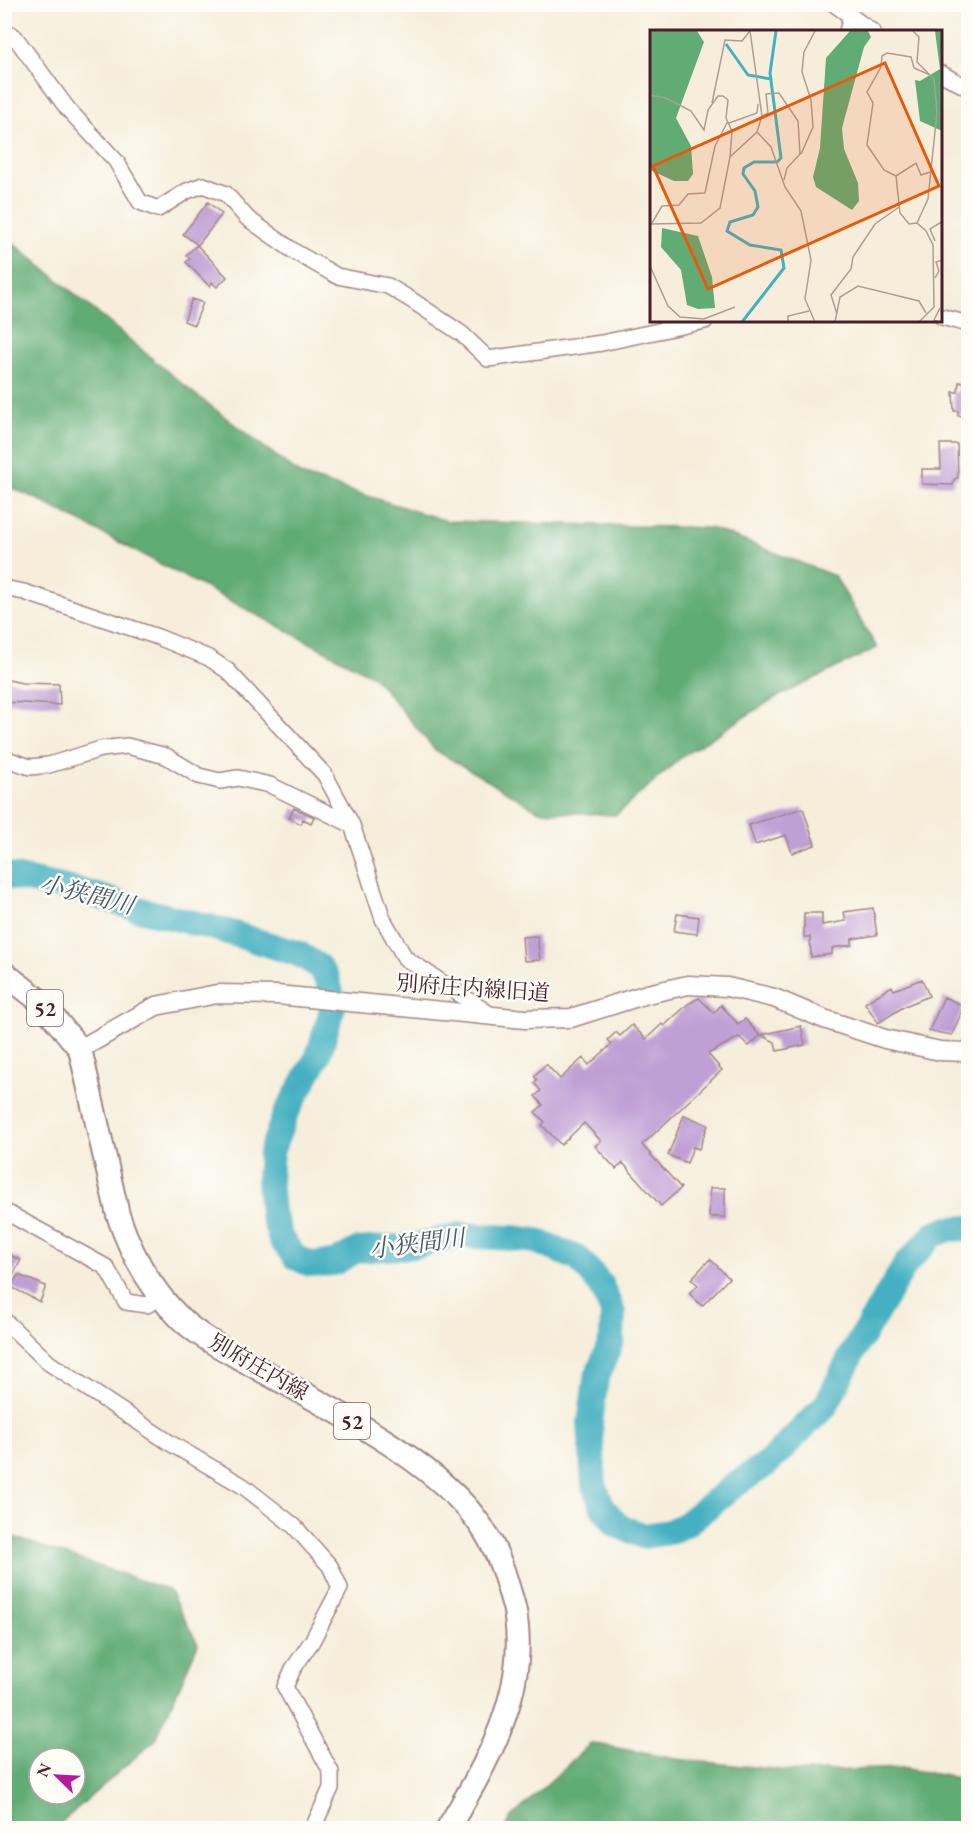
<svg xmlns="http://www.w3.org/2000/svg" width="973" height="1833" viewBox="0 0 973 1833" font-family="'EB Garamond','Noto Serif JP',serif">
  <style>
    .forest { fill: #61ac74; stroke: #566650; stroke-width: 1.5; fill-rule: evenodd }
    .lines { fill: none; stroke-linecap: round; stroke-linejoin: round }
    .river { stroke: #44b0c1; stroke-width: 26 }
    .building { fill: #c09fd5 }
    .minor-casing { stroke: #a08683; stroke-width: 18 }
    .tertiary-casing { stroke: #a08683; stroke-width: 21 }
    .primary-casing { stroke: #a08683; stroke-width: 26 }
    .minor { stroke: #fff; stroke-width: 15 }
    .tertiary { stroke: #fff; stroke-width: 18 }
    .primary { stroke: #fff; stroke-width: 22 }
    .labels { text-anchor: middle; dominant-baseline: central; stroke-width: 5; stroke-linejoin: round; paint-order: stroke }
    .shield { fill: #fdfcf7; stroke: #806168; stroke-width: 1.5 }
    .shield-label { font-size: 21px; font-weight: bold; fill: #4a1f2b }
    .street-label { font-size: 22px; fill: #4a1f2b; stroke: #fdfcf7 }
    .water-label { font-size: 24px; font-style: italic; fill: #485967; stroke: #fdfcf7 }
    .inset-river { fill: none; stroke: #44b0c1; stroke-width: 3 }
    .inset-road { fill: none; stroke: #b19b95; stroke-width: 1.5 }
    .view { fill: #e8590c; fill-opacity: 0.15; stroke: #e8590c; stroke-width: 3 }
    .inset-edge { fill: none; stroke: #4a1f2b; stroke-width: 3 }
  </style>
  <rect width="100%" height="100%" fill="#fdfcf7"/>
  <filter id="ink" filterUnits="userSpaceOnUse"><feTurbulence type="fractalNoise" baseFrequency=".0167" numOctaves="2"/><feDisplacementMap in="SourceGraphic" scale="12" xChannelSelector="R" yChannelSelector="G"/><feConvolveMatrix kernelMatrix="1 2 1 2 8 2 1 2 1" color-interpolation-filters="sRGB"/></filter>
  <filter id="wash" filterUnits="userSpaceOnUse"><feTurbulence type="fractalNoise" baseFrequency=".008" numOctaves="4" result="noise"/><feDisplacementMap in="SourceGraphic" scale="24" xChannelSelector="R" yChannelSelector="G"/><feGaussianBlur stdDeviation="1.35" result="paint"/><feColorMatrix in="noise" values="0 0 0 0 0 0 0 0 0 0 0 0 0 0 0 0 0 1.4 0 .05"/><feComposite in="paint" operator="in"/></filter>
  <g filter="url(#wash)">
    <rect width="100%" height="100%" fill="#f6eedb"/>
    <path class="forest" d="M4,235L191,391L301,475L447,521L711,528L835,576L877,648L773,699L684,755L616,815L539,811L435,750L373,676L37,499L5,485Z
      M5,1534L169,1590L198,1644L156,1739L55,1828H5ZM39,1758H75V1794H39Z
      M591,1743L675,1759L801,1772L902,1768L968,1780V1828H505L511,1818Z"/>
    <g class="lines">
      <path class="river" d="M4,875L81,891L138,909L218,929L299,954L318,966L327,979L334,1003L318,1056L286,1113L271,1152L269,1179L272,1213L281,1239L295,1257L310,1264L334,1263L357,1250L413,1246L460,1235L512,1238L536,1241L579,1259L601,1285L613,1313L612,1339L596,1379L590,1423L594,1486L603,1508L617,1525L643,1536L669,1532L686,1524L737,1483L766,1465L826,1405L854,1350L906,1264L933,1235L949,1229L968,1228"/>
    </g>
    <g id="blocks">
      <path class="building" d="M208,202L222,214L198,245L183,234Z
        M197,245L227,277L217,287L212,282L210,287L186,262L190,259L186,255Z
        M192,299L203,303L194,325L184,321Z
        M959,382H969V415L958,416V411H954L953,392H958Z
        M940,444H957L958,478L954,479L953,485L922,484V469H941Z
        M4,679L22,683L59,684L60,705L4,702Z
        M294,808L314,817L311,823L303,819L301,824L289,818Z
        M803,808L815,845L792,853L786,835L755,845L749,825Z
        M873,908L877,935L852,939V945L832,948V954L811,957L810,937H804V913H822V925L846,921L844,912Z
        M677,914L699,917L697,934L674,931Z
        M537,936L540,960L524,961L522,937Z
        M922,979L929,996L905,1006L878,1023L865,1003L892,986L894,990Z
        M944,997L964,1006L952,1035L929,1031Z
        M699,998L714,1013L721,1005L738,1024L745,1019L760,1036L749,1046L739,1037L708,1054L722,1070L642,1145L681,1188L661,1206L623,1163L616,1169L595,1146L601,1141L584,1123L561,1145L542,1125L545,1122L535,1112L543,1105L535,1096L541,1091L534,1083L537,1080L534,1076L546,1064L560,1079L583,1058L589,1065L612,1044L608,1040L616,1032L620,1036L632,1025L646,1039L662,1024L664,1026L688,1004Z
        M801,1026L805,1045L777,1051L775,1042L761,1035Z
        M684,1115L708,1125L699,1149L693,1147L687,1163L668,1155Z
        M710,1188H725V1217H709Z
        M4,1253L21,1260L4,1293Z
        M710,1259L729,1278L702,1306L689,1293L698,1285L691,1279Z
        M18,1275L46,1286L40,1302L11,1287Z"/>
    </g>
  </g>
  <g filter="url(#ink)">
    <use href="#blocks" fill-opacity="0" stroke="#a08683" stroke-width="1.5"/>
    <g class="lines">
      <defs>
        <path id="minor" d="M834,4L873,32
          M4,29L15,37L67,108L116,161L140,202L158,209L187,191L203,185L226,194L247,218L295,252L337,276L388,286L413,301L462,334L488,359L602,343L705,321
          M847,32L851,15
          M942,74L968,88
          M942,317L968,324
          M4,588L24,592L158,637L209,658L228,671L325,775L352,825
          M4,758L30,767L49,765L101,749L127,746L166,756L199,776L220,781L238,778L270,785L352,825L383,919L405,958L491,1015
          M4,1211L106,1267L126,1302L147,1305L161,1297
          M4,1320L49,1363L170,1443L243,1486L270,1507L294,1526L330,1566L340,1588L312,1641L293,1669L285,1687L331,1772V1788L313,1828"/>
        <path id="tertiary" d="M80,1049L156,1006L217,994L277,995L525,1019L571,1018L647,994L688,985L727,987L774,998L824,1019L885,1039L940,1051L968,1052"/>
        <path id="primary" d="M4,973L40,1001L80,1049L118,1215C131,1254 151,1290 181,1319C203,1340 234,1354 261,1370C328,1407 425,1455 473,1515C489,1535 500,1558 507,1583C510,1594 515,1606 516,1618C527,1694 486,1765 448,1828"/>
      </defs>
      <use href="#minor" class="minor-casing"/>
      <use href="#tertiary" class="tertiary-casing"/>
      <use href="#primary" class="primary-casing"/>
      <use href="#minor" class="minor"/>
      <use href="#tertiary" class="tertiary"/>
      <use href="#primary" class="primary"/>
    </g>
  </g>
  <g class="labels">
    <g class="shield">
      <rect x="27" y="990" width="36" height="36" rx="4.5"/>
      <rect x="334" y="1403" width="36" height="36" rx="4.5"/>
    </g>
    <g class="shield-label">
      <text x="45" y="1008">52</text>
      <text x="352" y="1421">52</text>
    </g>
    <g class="street-label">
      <text transform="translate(473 988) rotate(4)">別府庄内線旧道</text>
      <text transform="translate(259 1367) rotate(30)">別府庄内線</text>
    </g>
    <g class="water-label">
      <text transform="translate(87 894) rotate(14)">小狭間川</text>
      <text transform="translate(417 1243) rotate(-7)">小狭間川</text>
    </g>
  </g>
  <g transform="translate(650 30)">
    <rect width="292" height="292" fill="#f6eedb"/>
    <path d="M0,1H47L54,12L26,88L41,116L43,144L38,151H24L0,140ZM200,1H218L221,7L214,17L192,98L194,119L208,153L209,171L202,180L166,157L163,147L170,118L176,28ZM285,1H292V101L270,91L265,50L270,51L290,39ZM12,198L48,206L62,247L65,278L48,279L37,275L31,240L11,217Z" fill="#61ac74"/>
    <path class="inset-river" d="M76,14L98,45L121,49M92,292L134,238L131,220L100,215L77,201L80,192L103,185L108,177L105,161L93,144L94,138L104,132H127L131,128L120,43L126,1"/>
    <path class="inset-road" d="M263,1L269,7L267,32L284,49L287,82L278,169L267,193M0,65L16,68L41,81L54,100L58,80L68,66H73L78,70L76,88L82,101L80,127M62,73L75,10L92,11L100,1M112,86L118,83L116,64L129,63L148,91L150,124L137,138L134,150M79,93L107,83L108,74M107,102L121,117L135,157L151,181L161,230L155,269L165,292M151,124L163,97L161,70L152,42L154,22L165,1M246,146L234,140L217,115L223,73L217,62L231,37L232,26L237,23L261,27L264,38L280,45M246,146L250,183L259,194L267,193L276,201L283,215L284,277L269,292M246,146L266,133L271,145L280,142M2,193L12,176L29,175L38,164L55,163L65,116L78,91M0,194L51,193L70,178L80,127L107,102L112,86L100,1M285,211L280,199L293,191M0,236L18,276L30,287L54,289L85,277M285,248L289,241L286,232L293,230M187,284L181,265L201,239L203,227L225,194L249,177M138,292V286L159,281M185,292L190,267L208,256L269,271L276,283M289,292L284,290L290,278"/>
    <path class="view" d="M235,33L289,156L58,259L3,136Z"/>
    <rect width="292" height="292" class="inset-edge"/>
  </g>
  <rect width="973" height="1833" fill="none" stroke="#fdfcf7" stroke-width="24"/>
  <g transform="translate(57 1776) rotate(294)"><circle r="28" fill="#fdfcf7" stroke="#b5a4a5" stroke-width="1.5"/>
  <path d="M0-4.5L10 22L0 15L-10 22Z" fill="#b5179e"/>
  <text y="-9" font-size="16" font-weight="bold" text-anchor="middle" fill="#4a1f2b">N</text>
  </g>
</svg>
